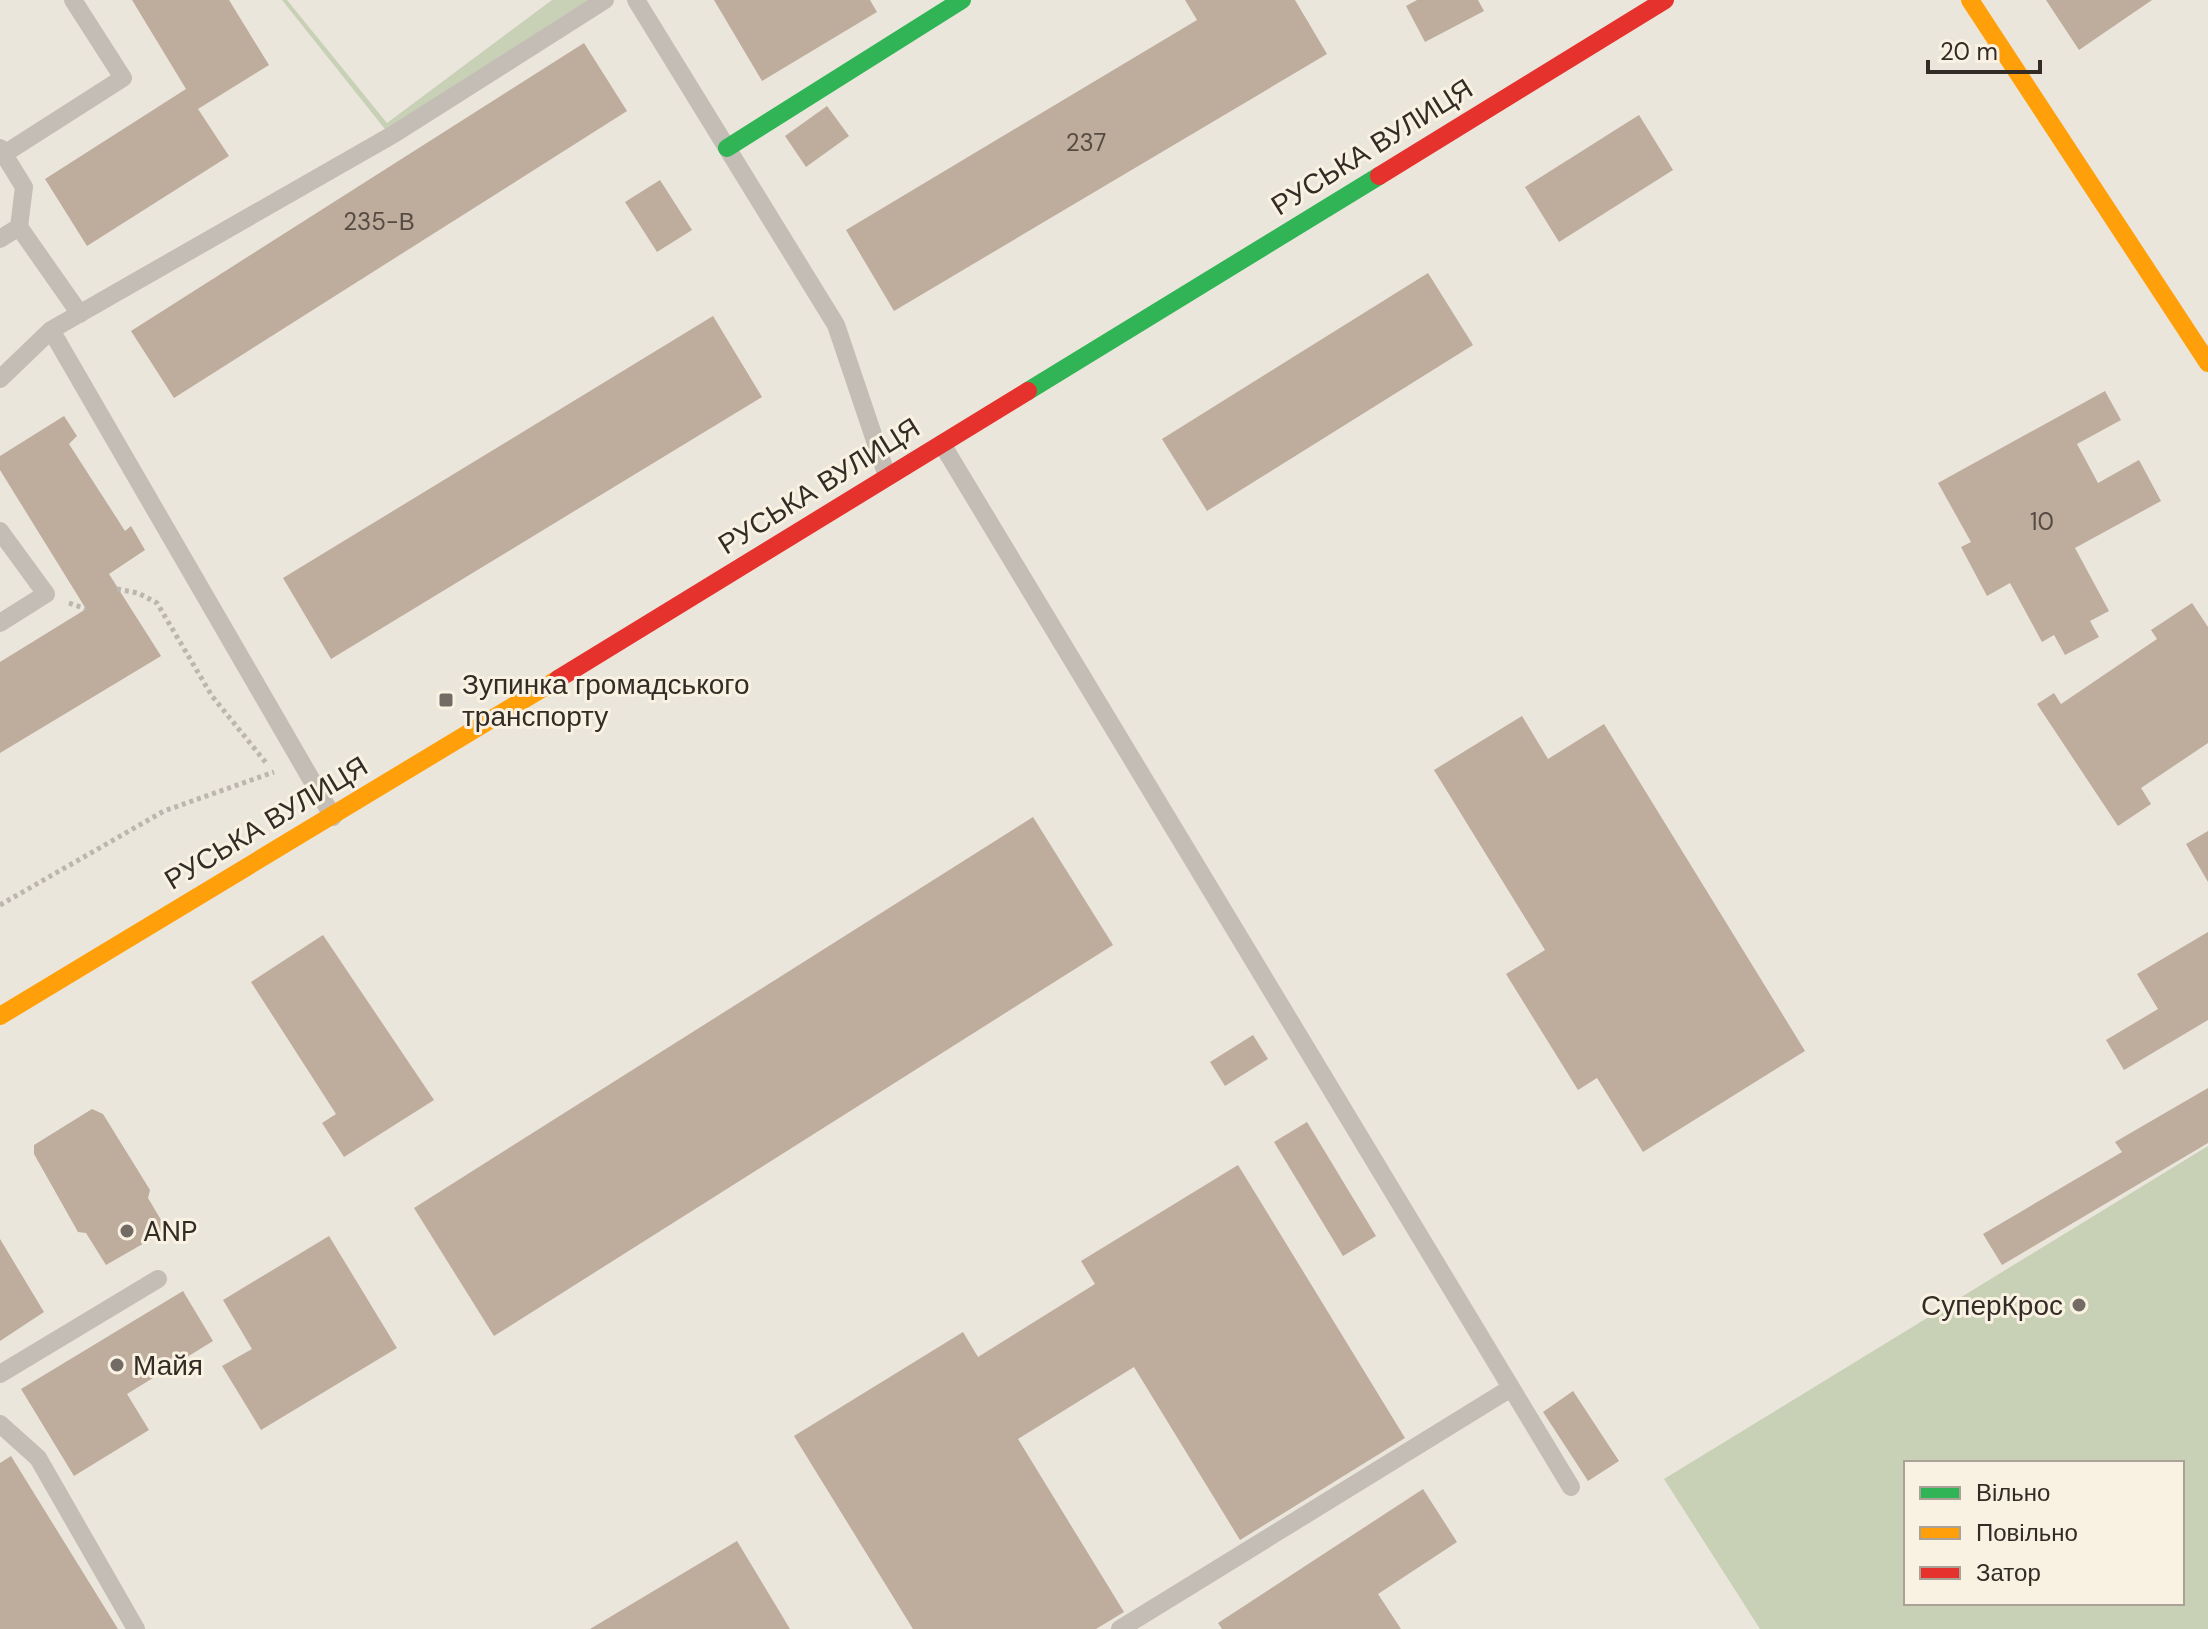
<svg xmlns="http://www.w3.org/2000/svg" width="2208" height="1629" viewBox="0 0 2208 1629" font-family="'DM Sans',sans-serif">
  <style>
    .green { fill: #c8d1b6; fill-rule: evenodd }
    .building { fill: #beac9d }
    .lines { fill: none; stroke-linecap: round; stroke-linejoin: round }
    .path { stroke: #bbb6ae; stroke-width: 5; stroke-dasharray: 4 4; stroke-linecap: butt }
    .lane { stroke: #c3bdb5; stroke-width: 18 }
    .fast { stroke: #30b455; stroke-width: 18 }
    .slow { stroke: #ff9f0a; stroke-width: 18 }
    .jam { stroke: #e5322d; stroke-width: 18 }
    .poi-dot { fill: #736c65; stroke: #f9f1e2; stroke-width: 3 }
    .labels { text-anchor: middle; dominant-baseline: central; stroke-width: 6; stroke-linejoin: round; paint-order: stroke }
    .number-label { font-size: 24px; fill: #564b43 }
    .street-label { font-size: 28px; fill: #332b25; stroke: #f9f1e2 }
    .poi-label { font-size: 28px; fill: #332b25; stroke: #f9f1e2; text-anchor: start }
  </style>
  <rect width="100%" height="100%" fill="#ebe6dc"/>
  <path class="green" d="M282,0H287L387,123L552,0H610L392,138Z
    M2208,1146V1629H1760L1664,1479ZM2182,1463V1603H1906V1463Z"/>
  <path class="building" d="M132,0H229L269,65L198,109L229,156L87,246L45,179L186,89Z
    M714,0H870L877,12L762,81Z
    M1185,0H1295L1327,54L894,311L846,230L1197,20Z
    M1417,0H1478L1484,11L1425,42L1406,6Z
    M2046,0H2152L2079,50Z
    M584,43L627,111L174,398L131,331Z
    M827,106L849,136L806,167L785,136Z
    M1639,115L1673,170L1559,242L1525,187Z
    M660,180L692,230L657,252L625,202Z
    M1428,273L1473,345L1207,511L1162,439Z
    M713,316L762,397L331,659L283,578Z
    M2105,391L2121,420L2077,444L2098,483L2139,460L2161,501L2075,548L2109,611L2090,621L2099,637L2065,655L2054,635L2042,642L2010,583L1987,596L1961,547L1971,542L1938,483Z
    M64,416L77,436L69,444L125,531L131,526L145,550L109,574L161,656L0,753V662L86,609L0,470V456Z
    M2192,603L2208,627V743L2141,788L2151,804L2118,826L2037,704L2054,693L2061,704L2157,639L2151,630Z
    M1522,716L1548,759L1604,724L1805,1051L1643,1152L1597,1078L1578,1090L1506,974L1545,950L1434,770Z
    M1033,817L1113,945L494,1336L414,1208Z
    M2208,831V882L2186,844Z
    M2208,932V1020L2124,1070L2106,1040L2158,1009L2137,974Z
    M323,935L434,1100L344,1157L322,1123L336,1114L251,982Z
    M1253,1035L1268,1059L1225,1086L1210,1062Z
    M2208,1088V1143L2002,1265L1983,1234L2122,1152L2115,1142Z
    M92,1109L103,1114L150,1190L148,1198L167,1230L106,1265L86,1233L78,1232L34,1154V1145Z
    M1307,1122L1376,1236L1343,1256L1274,1142Z
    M1238,1165L1405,1438L1240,1540L1134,1367L1018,1439L1124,1612L1096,1629H913L794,1436L963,1332L978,1357L1095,1284L1081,1261Z
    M329,1236L397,1348L261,1430L222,1366L252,1349L223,1300Z
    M0,1239L44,1312L0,1341Z
    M183,1291L213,1341L127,1394L149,1430L74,1476L21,1389Z
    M1573,1391L1619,1461L1588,1481L1543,1412Z
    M11,1456L118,1629H0V1463Z
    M1423,1489L1457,1542L1378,1594L1401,1629H1222L1218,1623Z
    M737,1541L790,1629H590Z"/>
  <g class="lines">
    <path class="path" d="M117,589L138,593L157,603L212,696L267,764
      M69,603L86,609
      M0,905L164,811L274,772"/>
    <path class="lane" d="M636,0L836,325L887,476
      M0,148L24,187L19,227L0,239
      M4,154L123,78L73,0
      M19,227L80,314
      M51,330L333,817
      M0,379L51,330L394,134L605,0
      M942,444L1571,1487
      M0,531L46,594L0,623
      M0,1374L158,1279
      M0,1424L38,1458L136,1629
      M1120,1629L1511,1388"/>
    <path class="fast" d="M727,148L962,0
      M1028,391L1379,176"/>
    <path class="slow" d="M1970,0L2208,363
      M0,1016L558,679"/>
    <path class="jam" d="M1379,176L1665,0
      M558,679L1028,391"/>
  </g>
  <g class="poi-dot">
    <rect x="438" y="692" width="16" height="16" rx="4"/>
    <circle cx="127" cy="1231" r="8"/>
    <circle cx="2079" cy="1305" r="8"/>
    <circle cx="117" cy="1365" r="8"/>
  </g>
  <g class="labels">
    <g class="number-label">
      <text x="1086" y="142">237</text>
      <text x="379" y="221">235-В</text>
      <text x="2042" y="521">10</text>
    </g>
    <g class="street-label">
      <text transform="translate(1372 147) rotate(-32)">РУСЬКА ВУЛИЦЯ</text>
      <text transform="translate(819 486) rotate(-32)">РУСЬКА ВУЛИЦЯ</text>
      <text transform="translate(266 823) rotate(-31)">РУСЬКА ВУЛИЦЯ</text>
    </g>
    <g class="poi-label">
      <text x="462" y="684">Зупинка громадського<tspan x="462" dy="32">транспорту</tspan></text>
      <text x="143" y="1231">ANP</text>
      <text x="2063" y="1305" text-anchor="end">СуперКрос</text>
      <text x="133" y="1365">Майя</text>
    </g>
  </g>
  <rect x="1904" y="1461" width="280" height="144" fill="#f9f1e2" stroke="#aaa296" stroke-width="2"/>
  <rect x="1920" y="1487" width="40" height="12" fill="#30b455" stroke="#aaa296" stroke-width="2"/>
  <text x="1976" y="1501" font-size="24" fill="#332b25">Вільно</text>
  <rect x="1920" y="1527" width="40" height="12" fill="#ff9f0a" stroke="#aaa296" stroke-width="2"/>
  <text x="1976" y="1541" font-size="24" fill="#332b25">Повільно</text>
  <rect x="1920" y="1567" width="40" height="12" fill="#e5322d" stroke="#aaa296" stroke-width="2"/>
  <text x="1976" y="1581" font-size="24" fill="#332b25">Затор</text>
  <path d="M1928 60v12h112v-12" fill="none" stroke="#332b25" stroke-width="4"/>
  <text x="1940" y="60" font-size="24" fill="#332b25" stroke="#f9f1e2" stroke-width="6" paint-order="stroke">20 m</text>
</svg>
